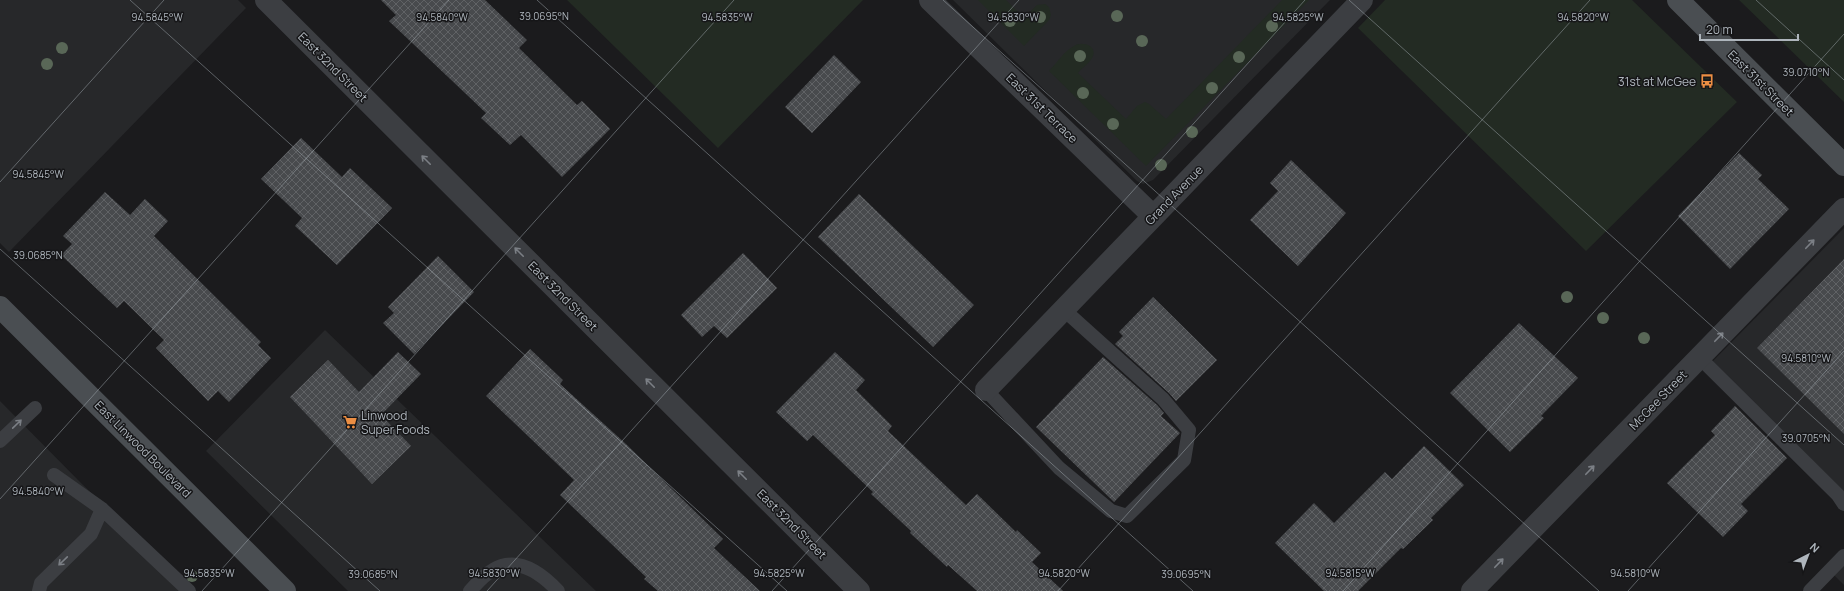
<svg xmlns="http://www.w3.org/2000/svg" width="1844" height="591" viewBox="0 0 1844 591" font-family="Manrope,sans-serif">
  <style>
    .built { fill: #27282a }
    .green { fill: #232b23 }
    .building { fill: url(#building-cross-hatch) }
    .lines { fill: none; stroke-linecap: round; stroke-linejoin: round }
    .service { stroke: #3c3e42; stroke-width: 14 }
    .minor { stroke: #3c3e42; stroke-width: 22 }
    .secondary { stroke: #4a4e52; stroke-width: 22 }
    .tree { fill: #596757 }
    .oneway { stroke: #7b7f85 }
    .ticks { fill: none; stroke: #aeb5bc; stroke-width: 1; stroke-opacity: 0.45 }
    .labels { text-anchor: middle; dominant-baseline: central; stroke-width: 3; stroke-linejoin: round; paint-order: stroke }
    .street-label { font-size: 12px; fill: #aeb5bc; stroke: #161618 }
    .poi-label { font-size: 12px; fill: #aeb5bc; stroke: #161618; text-anchor: end }
    .ticks-label { font-size: 10px; text-anchor: middle; fill: #aeb5bc; stroke: #161618; stroke-width: 3; stroke-linejoin: round; paint-order: stroke }
  </style>
  <defs>
    <pattern id="building-cross-hatch" width="8" height="8" patternUnits="userSpaceOnUse"><rect width="8" height="8" fill="#484a4d"/><path d="M0 0l8 8M0 8l8-8" fill="none" stroke="#606265"/></pattern>
  </defs>
  <rect width="100%" height="100%" fill="#1b1b1d"/>
  <path class="built" d="M0,0H238L246,8L9,252L0,243Z
    M953,0H1330L1153,180L1143,184L1137,181Z
    M1844,228V494L1713,361Z
    M325,330L596,591H348L206,451Z
    M0,401L82,484L195,591H0Z
    M1844,564V585L1834,575Z"/>
  <path class="green" d="M567,0H863L718,148Z
    M978,0H1006L1024,18L1037,5L1045,4L1049,7L1051,15L1049,20L1024,46Z
    M1282,0H1309L1146,166L1049,71C1057,63 1064,51 1074,46C1081,41 1097,45 1093,56C1091,62 1082,68 1078,73L1126,119L1137,106L1145,102L1149,104L1166,119Z
    M1385,0H1632L1737,102L1586,251L1358,28Z
    M1739,0H1844V102Z"/>
  <path class="building" d="M381,0H485L527,40L519,48L577,105L582,101L610,129L562,177L521,135L510,145L481,118L486,113L389,21L396,15Z
    M834,55L861,82L812,133L785,107Z
    M301,138L342,177L350,168L392,208L337,265L295,226L302,218L261,179Z
    M1739,153L1762,175L1758,179L1789,209L1730,269L1678,216Z
    M1291,160L1346,213L1298,266L1250,220L1278,191L1270,183Z
    M105,192L130,215L145,199L168,221L154,236L261,342L258,345L271,358L229,402L218,391L208,401L156,348L164,340L124,301L117,308L61,255L72,244L63,236Z
    M859,194L974,305L933,347L818,237Z
    M743,253L777,288L727,338L714,326L702,337L681,315Z
    M438,256L474,292L414,354L383,323L394,313L388,307Z
    M1844,259V434L1757,348Z
    M1153,297L1217,360L1176,401L1169,393L1115,344L1123,336L1119,332Z
    M1519,323L1578,378L1541,416L1544,418L1510,452L1450,393Z
    M530,349L563,380L560,384L626,444L723,539L714,548L760,591H658L644,579L646,577L560,495L574,480L486,396Z
    M398,352L421,374L381,415L411,446L372,484L290,397L328,360L359,392Z
    M835,352L865,380L856,390L892,426L888,431L966,505L977,494L1016,532L1017,530L1041,553L1032,562L1063,591H977L948,565L947,567L910,533L911,531L871,494L873,492L813,435L807,441L776,412Z
    M1103,357L1157,405L1164,413L1161,416L1180,433L1114,502L1036,427Z
    M1735,406L1787,458L1741,504L1748,511L1723,537L1667,483L1715,435L1711,431Z
    M1424,446L1464,485L1431,518L1433,520L1403,549L1401,548L1358,591H1324L1275,543L1314,503L1334,523L1385,472L1392,479Z"/>
  <g class="lines">
    <path class="service" d="M1699,357L1838,495L1844,504
      M986,390L1059,468L1111,511L1127,516L1184,460L1189,430L1163,399L1063,309
      M0,441L35,408
      M54,475L102,509L189,591
      M39,591L41,583L91,534L102,509
      M470,591C476,584 484,575 493,570C518,555 542,574 558,591
      M1810,591L1844,556"/>
    <path class="minor" d="M266,0L859,591
      M930,0L1153,216
      M986,390L1362,0
      M1472,591L1844,209"/>
    <path class="secondary" d="M1678,0L1844,165
      M0,307L285,591"/>
  </g>
  <g class="tree">
    <circle cx="1117" cy="16" r="6"/>
    <circle cx="1040" cy="17" r="6"/>
    <circle cx="1010" cy="21" r="6"/>
    <circle cx="1272" cy="26" r="6"/>
    <circle cx="1142" cy="41" r="6"/>
    <circle cx="62" cy="48" r="6"/>
    <circle cx="1080" cy="56" r="6"/>
    <circle cx="1239" cy="57" r="6"/>
    <circle cx="47" cy="64" r="6"/>
    <circle cx="1212" cy="88" r="6"/>
    <circle cx="1083" cy="93" r="6"/>
    <circle cx="1113" cy="124" r="6"/>
    <circle cx="1192" cy="132" r="6"/>
    <circle cx="1161" cy="165" r="6"/>
    <circle cx="1567" cy="297" r="6"/>
    <circle cx="1603" cy="318" r="6"/>
    <circle cx="1644" cy="338" r="6"/>
    <circle cx="192" cy="576" r="6"/>
  </g>
  <defs><path id="oneway-shaft" d="M-6 0H5M1.5-3L5.5 0L1.5 3" fill="none" stroke-width="1.6" stroke-linecap="round" stroke-linejoin="round"/></defs>
  <g class="oneway">
    <use href="#oneway-shaft" transform="translate(426 160) rotate(-135)"/>
    <use href="#oneway-shaft" transform="translate(1810 244) rotate(-46)"/>
    <use href="#oneway-shaft" transform="translate(519 252) rotate(-135)"/>
    <use href="#oneway-shaft" transform="translate(1719 337) rotate(-46)"/>
    <use href="#oneway-shaft" transform="translate(650 383) rotate(-135)"/>
    <use href="#oneway-shaft" transform="translate(17 424) rotate(-44)"/>
    <use href="#oneway-shaft" transform="translate(1590 470) rotate(-46)"/>
    <use href="#oneway-shaft" transform="translate(742 475) rotate(-135)"/>
    <use href="#oneway-shaft" transform="translate(63 561) rotate(136)"/>
    <use href="#oneway-shaft" transform="translate(1499 563) rotate(-46)"/>
  </g>
  <path class="ticks" d="M130,0L787,591M537,0L1193,591M943,0L1599,591M1349,0L1844,445M1756,0L1844,80M0,182L164,0M0,249L380,591M0,499L449,0M202,591L734,0M487,591L1019,0M772,591L1305,0M1058,591L1590,0M1343,591L1844,34M1628,591L1844,351"/>
  <defs>
    <symbol id="bus-bare" viewBox="-9 -9 18 18"><path d="M-5-6H5V4H4V6H2V4H-2V6H-4V4H-5ZM-3.5-4V0h7V-4ZM-3.5 1.2v1.5H-2V1.2ZM2 1.2v1.5H3.5V1.2Z" fill="#ec8e43" stroke="#161618" stroke-width="2.5" paint-order="stroke"/></symbol>
    <symbol id="supermarket-bare" viewBox="-9 -9 18 18"><path d="M-6-5.5h2.5l.6 2H6L4.5 2H-2.5L-4.4-4H-6ZM-1.5 3.2a1.3 1.3 0 1 0 .1 0ZM3 3.2a1.3 1.3 0 1 0 .1 0Z" fill="#ec8e43" stroke="#161618" stroke-width="2.5" paint-order="stroke"/></symbol>
  </defs>
  <g fill-rule="evenodd">
    <use href="#bus-bare" x="1697" y="71" width="20" height="20"/>
    <use href="#supermarket-bare" x="340" y="412" width="20" height="20"/>
  </g>
  <g class="labels">
    <g class="street-label">
      <text transform="translate(333 67) rotate(45)">East 32nd Street</text>
      <text transform="translate(1761 83) rotate(45)">East 31st Street</text>
      <text transform="translate(1042 108) rotate(44)">East 31st Terrace</text>
      <text transform="translate(1174 195) rotate(-46)">Grand Avenue</text>
      <text transform="translate(563 296) rotate(45)">East 32nd Street</text>
      <text transform="translate(1658 400) rotate(-46)">McGee Street</text>
      <text transform="translate(143 449) rotate(45)">East Linwood Boulevard</text>
      <text transform="translate(792 524) rotate(45)">East 32nd Street</text>
    </g>
    <g class="poi-label">
      <text x="1696" y="81">31st at McGee</text>
      <text x="361" y="415" text-anchor="start">Linwood<tspan x="361" dy="14">Super Foods</tspan></text>
    </g>
  </g>
  <g class="ticks-label">
    <text x="544" y="20">39.0695°N</text>
    <text x="157" y="21">94.5845°W</text>
    <text x="442" y="21">94.5840°W</text>
    <text x="727" y="21">94.5835°W</text>
    <text x="1013" y="21">94.5830°W</text>
    <text x="1298" y="21">94.5825°W</text>
    <text x="1583" y="21">94.5820°W</text>
    <text x="1806" y="76">39.0710°N</text>
    <text x="38" y="178">94.5845°W</text>
    <text x="38" y="259">39.0685°N</text>
    <text x="1806" y="362">94.5810°W</text>
    <text x="1806" y="442">39.0705°N</text>
    <text x="38" y="495">94.5840°W</text>
    <text x="209" y="577">94.5835°W</text>
    <text x="494" y="577">94.5830°W</text>
    <text x="779" y="577">94.5825°W</text>
    <text x="1064" y="577">94.5820°W</text>
    <text x="1350" y="577">94.5815°W</text>
    <text x="1635" y="577">94.5810°W</text>
    <text x="373" y="578">39.0685°N</text>
    <text x="1186" y="578">39.0695°N</text>
  </g>
  <g transform="translate(1808 555) rotate(42)" stroke="#161618" stroke-width="3" paint-order="stroke">
  <path d="M0-3L7 15L0 10L-7 15Z" fill="#aeb5bc"/>
  <text y="-6" font-size="11" font-weight="bold" text-anchor="middle" fill="#aeb5bc">N</text>
  </g>
  <path d="M1700 34v6h98v-6" fill="none" stroke="#aeb5bc" stroke-width="2"/>
  <text x="1706" y="34" font-size="12" fill="#aeb5bc" stroke="#161618" stroke-width="3" paint-order="stroke">20 m</text>
</svg>
